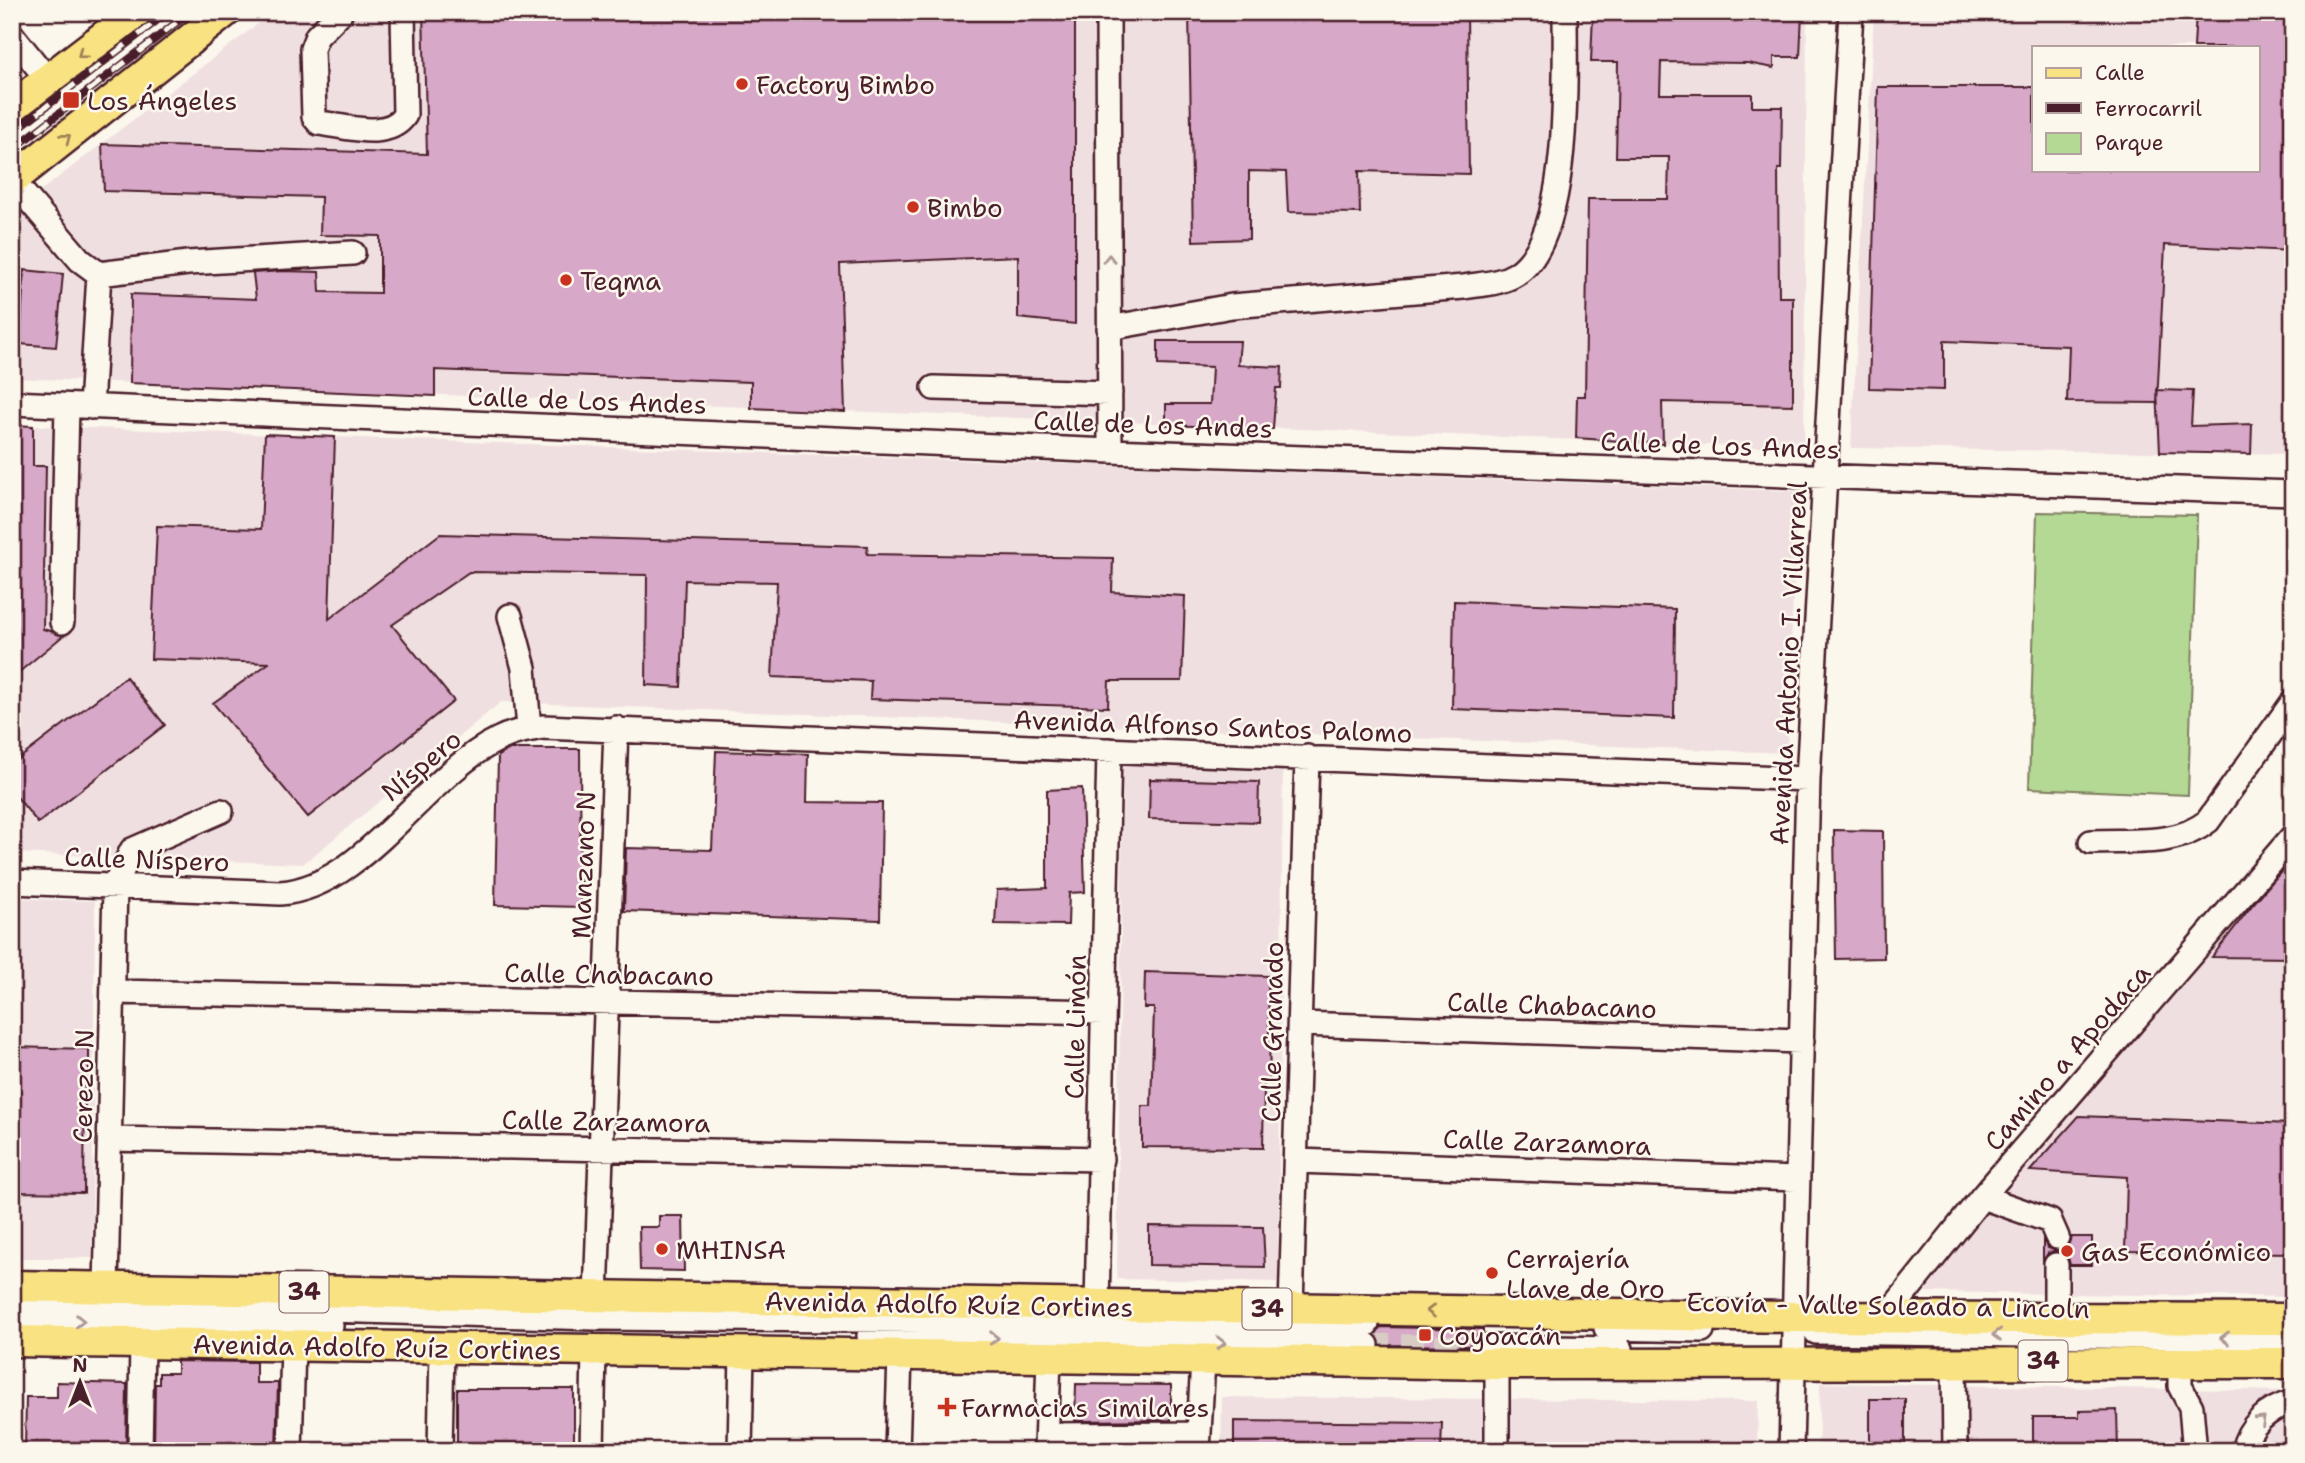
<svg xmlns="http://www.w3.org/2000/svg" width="2305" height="1463" viewBox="0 0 2305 1463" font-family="'Shantell Sans',sans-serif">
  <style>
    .built { fill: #f0dfe1; fill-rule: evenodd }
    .green { fill: #b4d994; stroke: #7f7c60; stroke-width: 2 }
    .building { fill: #d7a8c7; stroke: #4a1f2b; stroke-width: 2 }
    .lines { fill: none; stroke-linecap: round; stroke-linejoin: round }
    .minor-tunnel { stroke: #d8ccc5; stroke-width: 23; stroke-dasharray: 23 11; stroke-linecap: butt }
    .minor-casing { stroke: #4a1f2b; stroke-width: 28 }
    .major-casing { stroke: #4a1f2b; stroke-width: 35 }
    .minor { stroke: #fbf7ec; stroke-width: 23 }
    .major { stroke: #f8e281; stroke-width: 30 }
    .rail-casing { stroke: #4a1f2b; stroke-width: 8 }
    .rail { stroke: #fbf7ec; stroke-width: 5; stroke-dasharray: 16; stroke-linecap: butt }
    .oneway { stroke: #a18056 }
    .oneway2 { stroke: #ab9695 }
    .poi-dot { fill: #c8321e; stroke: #fbf7ec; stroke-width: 2.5 }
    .labels { text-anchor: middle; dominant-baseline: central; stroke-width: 5; stroke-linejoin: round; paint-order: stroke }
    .shield { fill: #fbf7ec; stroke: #7f6065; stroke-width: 2 }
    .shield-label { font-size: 24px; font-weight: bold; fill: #4a1f2b }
    .poi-label { font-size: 26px; fill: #4a1f2b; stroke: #fbf7ec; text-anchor: start }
    .street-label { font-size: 26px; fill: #4a1f2b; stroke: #fbf7ec }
  </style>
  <rect width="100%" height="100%" fill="#fbf7ec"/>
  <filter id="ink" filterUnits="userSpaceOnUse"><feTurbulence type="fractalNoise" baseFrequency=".0143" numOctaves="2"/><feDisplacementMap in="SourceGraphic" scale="14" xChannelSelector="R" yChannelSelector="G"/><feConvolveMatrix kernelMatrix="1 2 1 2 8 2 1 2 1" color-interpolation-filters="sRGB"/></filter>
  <g filter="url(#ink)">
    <path class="built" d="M273,12H1807L1804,449L12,378V213Z
      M1874,12H2293V454L1851,448ZM2034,47H2258V170H2034Z
      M12,425L1797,491L1787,753L501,702L303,864L12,853Z
      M1123,763L1283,767L1278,1282L1117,1279Z
      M2293,850V1297L1920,1292Z
      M12,898L95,901L92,1258H12Z
      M1820,1383L2293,1391V1451H1818Z
      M1222,1397L1758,1401L1757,1451H1221Z"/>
    <path class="green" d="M2037,512L2197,515L2188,795L2029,788Z"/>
    <path class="building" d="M423,12H1075V324L1018,318V256L840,264L845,412L751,408V382L435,370V396L130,383L131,294L256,299L253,273L283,271L319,272L320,292L380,293V236L320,235L321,197L104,191L102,144L427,154Z
      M1189,12H1467L1469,174L1359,171L1360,213L1288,212L1286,172L1249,171V239L1193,241Z
      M1593,12H1802L1800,57H1774V68L1747,63L1661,62L1660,94H1752V107H1782L1781,169H1778L1779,297H1793V405L1662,402L1663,444L1576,438L1577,396H1585L1588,199H1668L1669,157H1616L1618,62H1591Z
      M2196,12H2293V251L2165,245L2157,403L2067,402L2069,346L1944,341V390L1869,388L1878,87H2034V170H2258V47H2194Z
      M24,270L63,274L56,347L20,344Z
      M1158,341H1240L1238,365L1282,367L1281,388H1276L1273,429L1166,425V404H1210L1212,367L1158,365Z
      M2157,390L2193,391L2191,426L2252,424L2251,454L2160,452Z
      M12,425L33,426V466H46L43,629L64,635L12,678Z
      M265,434L335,437L329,619L440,534L868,546L867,554L1113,558L1112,592L1185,596L1182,681H1109L1108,707L870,699L871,681L772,677L777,582L685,580L681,687L646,685L647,575L469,572L392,625L454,701L308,817L213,703L269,663L151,659L157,526L261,529Z
      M1454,601L1675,609L1674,718L1452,709Z
      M126,677L165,725L38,823L12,791V764Z
      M510,749H580L581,907L495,905L498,756Z
      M716,751L808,754L807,802L882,803L880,920L624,911L626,848L712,850Z
      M1150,779L1259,782L1258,822L1149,819Z
      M1082,788L1085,892L1069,893L1068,925L995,924L997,890L1047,888V790Z
      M1834,830L1883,831L1884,958L1836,959Z
      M2293,858V958L2212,957L2253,904Z
      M1145,972L1268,976L1270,1083H1264L1263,1148L1142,1147V1106H1151L1154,1008H1144Z
      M12,1047L89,1049V1083L85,1082L84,1193L12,1192Z
      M2079,1116L2293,1124V1253L2125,1251L2127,1177L2030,1171Z
      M659,1216H683L684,1271L640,1270L639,1227H659Z
      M1149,1226L1263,1227L1265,1267L1149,1265Z
      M2071,1237H2092V1265H2070L2068,1257L2057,1251L2048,1253L2043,1262V1240L2048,1248L2056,1251L2068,1246Z
      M1380,1327L1483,1329V1333L1476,1335L1469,1346L1381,1345L1376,1334Z
      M177,1361L256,1362V1383H278L276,1451H154L155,1384H159V1373H177Z
      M57,1382L127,1384L126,1451L25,1450L26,1397H57Z
      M1076,1384L1171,1385V1420L1075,1421Z
      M457,1389H574V1450L457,1451Z
      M1870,1399H1905V1451H1870Z
      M2117,1410L2118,1451H2046V1442L2033,1441V1417H2079V1411Z
      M1234,1421L1442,1423L1441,1451H1234Z"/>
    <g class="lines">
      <path class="minor-tunnel" d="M1367,1345L1483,1347"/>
      <defs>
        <path id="minor" d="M341,12L317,36L312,49L314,117L319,123C345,126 388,141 405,115L403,12
          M1108,12L1110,451
          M12,35L48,80
          M12,180L80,260L99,274
          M1109,328L1232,306L1464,287C1481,284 1500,284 1516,274C1572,239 1565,73 1565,12
          M934,388L1110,393
          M12,403L1110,451L2293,493
          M91,407L99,274L188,263L353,253
          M510,616L524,668L529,729
          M62,622L67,406
          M2091,842C2131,840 2176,847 2208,821L2293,702
          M12,882L280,893C364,887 424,776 497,740C512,732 527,730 543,727L1808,779
          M113,992L1103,1012
          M1300,1024L1802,1041
          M110,1139L1101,1159
          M1297,1161L1796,1179
          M1982,1197L2050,1221L2057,1237
          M2056,1265V1318
          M106,1288L115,885L132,850L221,811
          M596,1298L616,728
          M30,1301L595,1318L1367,1324
          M1097,1306L1109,750
          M1291,1309L1307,757
          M1886,1317L1982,1197L2293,836
          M12,1320L331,1326
          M1606,1328L1702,1330
          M1816,1332L2293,1339
          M869,1336L1367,1345
          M1483,1347L1620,1349
          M1954,1361L1955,1451
          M2180,1361V1386L2191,1407L2194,1441L2191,1451
          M1047,1435L1198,1434
          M1046,1448L1049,1357
          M140,1451L142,1344
          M290,1451L293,1346
          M440,1451L442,1347
          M592,1451L594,1349
          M740,1451L742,1352
          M897,1451L900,1355
          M1198,1451L1203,1360
          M1497,1451V1364
          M1791,1451L1808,779L1851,12
          M2243,1451C2249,1425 2267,1409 2293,1402"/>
        <path id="major" d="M12,107L136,12
          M12,180L225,12
          M12,1286L1793,1317L2293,1319
          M12,1341L1497,1364L2293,1363"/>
      </defs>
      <use href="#minor" class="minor-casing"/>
      <use href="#major" class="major-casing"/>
      <use href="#minor" class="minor"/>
      <use href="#major" class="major"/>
      <defs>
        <path id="rail" d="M12,133L168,12
          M12,150L190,12"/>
      </defs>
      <use href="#rail" class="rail-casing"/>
      <use href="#rail" class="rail"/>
    </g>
    <defs><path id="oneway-chevron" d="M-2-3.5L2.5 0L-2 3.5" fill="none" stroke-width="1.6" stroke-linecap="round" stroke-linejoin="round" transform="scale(1.75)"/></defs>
    <g class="oneway">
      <use href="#oneway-chevron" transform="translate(82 54) rotate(143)"/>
      <use href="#oneway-chevron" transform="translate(66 138) rotate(-38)"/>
      <use href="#oneway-chevron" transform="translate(1431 1311) rotate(-179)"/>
    </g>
    <g class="oneway2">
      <use href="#oneway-chevron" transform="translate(1109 259) rotate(-90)"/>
      <use href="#oneway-chevron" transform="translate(80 1321) rotate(1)"/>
      <use href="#oneway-chevron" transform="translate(1997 1335) rotate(-179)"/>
      <use href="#oneway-chevron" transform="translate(994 1338) rotate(1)"/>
      <use href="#oneway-chevron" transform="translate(2225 1338) rotate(-179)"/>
      <use href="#oneway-chevron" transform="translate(1221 1343) rotate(1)"/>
      <use href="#oneway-chevron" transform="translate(2261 1420) rotate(-43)"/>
    </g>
  </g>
  <g class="poi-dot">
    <circle cx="742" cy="84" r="7"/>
    <rect x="62" y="91" width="18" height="18" rx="3.5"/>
    <circle cx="913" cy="207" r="7"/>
    <circle cx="566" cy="280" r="7"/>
    <circle cx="662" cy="1249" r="7"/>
    <circle cx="2067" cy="1251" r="7"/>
    <circle cx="1492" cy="1273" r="7"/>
    <rect x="1418" y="1328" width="14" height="14" rx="3.5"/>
    <path d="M943.5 1396.5h7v7h7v7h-7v7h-7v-7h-7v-7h7z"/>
  </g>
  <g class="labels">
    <g class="shield">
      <rect x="279.5" y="1271.5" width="49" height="41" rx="5"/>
      <rect x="1242.5" y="1288.5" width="49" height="41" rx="5"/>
      <rect x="2018.5" y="1340.5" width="49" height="41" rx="5"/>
    </g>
    <g class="shield-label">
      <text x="304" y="1292">34</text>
      <text x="1267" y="1309">34</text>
      <text x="2043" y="1361">34</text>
    </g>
    <g class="poi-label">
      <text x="756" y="84">Factory Bimbo</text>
      <text x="87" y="100">Los Ángeles</text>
      <text x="927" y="207">Bimbo</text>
      <text x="580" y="280">Teqma</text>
      <text x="676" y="1249">MHINSA</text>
      <text x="2081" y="1251">Gas Económico</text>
      <text x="1506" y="1258">Cerrajería<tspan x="1506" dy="30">Llave de Oro</tspan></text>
      <text x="1439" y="1335">Coyoacán</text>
      <text x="961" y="1407">Farmacias Similares</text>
    </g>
    <g class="street-label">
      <text transform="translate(587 400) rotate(2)">Calle de Los Andes</text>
      <text transform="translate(1153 424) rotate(2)">Calle de Los Andes</text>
      <text transform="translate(1720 445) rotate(2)">Calle de Los Andes</text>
      <text transform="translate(1788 663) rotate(-87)">Avenida Antonio I. Villarreal</text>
      <text transform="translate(1213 726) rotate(2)">Avenida Alfonso Santos Palomo</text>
      <text transform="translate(421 765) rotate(-40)">Níspero</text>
      <text transform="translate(147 859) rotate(2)">Calle Níspero</text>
      <text transform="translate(583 865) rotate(-88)">Manzano N</text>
      <text transform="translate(609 974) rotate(1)">Calle Chabacano</text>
      <text transform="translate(1552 1005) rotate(2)">Calle Chabacano</text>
      <text transform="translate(1075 1027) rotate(-89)">Calle Limón</text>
      <text transform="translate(1272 1032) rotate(-89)">Calle Granado</text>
      <text transform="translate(2067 1057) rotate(-49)">Camino a Apodaca</text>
      <text transform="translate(83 1086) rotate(-89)">Cerezo N</text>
      <text transform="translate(606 1121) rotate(1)">Calle Zarzamora</text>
      <text transform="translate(1547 1142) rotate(2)">Calle Zarzamora</text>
      <text transform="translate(949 1304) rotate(1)">Avenida Adolfo Ruíz Cortines</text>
      <text transform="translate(1888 1305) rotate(1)">Ecovía - Valle Soleado a Lincoln</text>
      <text transform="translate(377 1347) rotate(1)">Avenida Adolfo Ruíz Cortines</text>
    </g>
  </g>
  <rect width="2305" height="1463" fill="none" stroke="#fbf7ec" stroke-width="42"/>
  <rect x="21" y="21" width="2263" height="1421" fill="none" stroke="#4a1f2b" stroke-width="2.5" filter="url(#ink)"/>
  <rect x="2032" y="46" width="228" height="126" fill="#fbf7ec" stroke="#b4a19f" stroke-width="2"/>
  <rect x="2046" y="68" width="35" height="10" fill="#f8e281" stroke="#b4a19f" stroke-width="2"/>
  <text x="2095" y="80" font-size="21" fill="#4a1f2b">Calle</text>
  <rect x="2046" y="103" width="35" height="10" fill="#4a1f2b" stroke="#b4a19f" stroke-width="2"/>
  <text x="2095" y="116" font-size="21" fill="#4a1f2b">Ferrocarril</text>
  <rect x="2046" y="133" width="35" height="21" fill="#b4d994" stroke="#b4a19f" stroke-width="2"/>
  <text x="2095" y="150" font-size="21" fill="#4a1f2b">Parque</text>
  <g transform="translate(80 1382)" stroke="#fbf7ec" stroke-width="5" paint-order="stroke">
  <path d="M0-5L12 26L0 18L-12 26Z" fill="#4a1f2b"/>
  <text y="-10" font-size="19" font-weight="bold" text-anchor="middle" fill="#4a1f2b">N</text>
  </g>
</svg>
